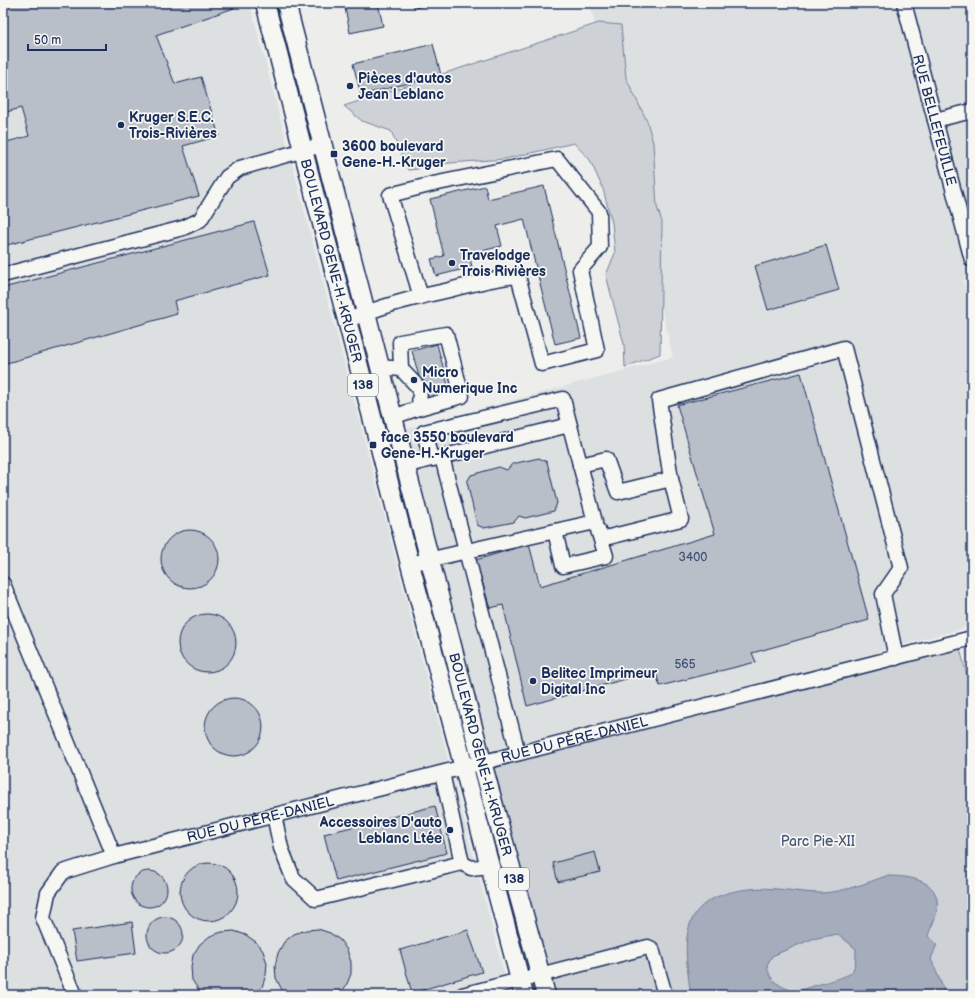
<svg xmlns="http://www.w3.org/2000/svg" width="975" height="998" viewBox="0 0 975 998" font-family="'Balsamiq Sans',sans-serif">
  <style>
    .built { fill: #dde0e1 }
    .green { fill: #ced2d7; stroke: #74809a }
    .water { fill: #a5acbc; stroke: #6e7a96; fill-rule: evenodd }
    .building { fill: #b9bfc8; stroke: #1b2f5e }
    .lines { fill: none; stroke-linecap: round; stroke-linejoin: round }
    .minor-casing { stroke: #1b2f5e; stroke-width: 17 }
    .major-casing { stroke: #1b2f5e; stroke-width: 21 }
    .minor { stroke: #f6f6f2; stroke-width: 14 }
    .major { stroke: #f6f6f2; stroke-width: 18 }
    .poi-dot { fill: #1b2f5e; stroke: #f6f6f2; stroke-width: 1.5 }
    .labels { text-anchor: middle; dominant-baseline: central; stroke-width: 3.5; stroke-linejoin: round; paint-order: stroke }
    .number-label { font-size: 12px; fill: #425378 }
    .shield { fill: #f6f6f2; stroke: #5d6b8a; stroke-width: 1 }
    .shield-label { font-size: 13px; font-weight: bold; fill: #1b2f5e }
    .poi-label { font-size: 14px; font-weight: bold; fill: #1b2f5e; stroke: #f6f6f2; text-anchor: start }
    .street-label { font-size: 14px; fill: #1b2f5e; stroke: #f6f6f2 }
    .park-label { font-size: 14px; fill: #48587c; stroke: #f6f6f2 }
  </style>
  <rect width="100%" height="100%" fill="#edeeec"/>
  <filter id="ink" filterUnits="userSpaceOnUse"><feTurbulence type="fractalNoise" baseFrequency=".025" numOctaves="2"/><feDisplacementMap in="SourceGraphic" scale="8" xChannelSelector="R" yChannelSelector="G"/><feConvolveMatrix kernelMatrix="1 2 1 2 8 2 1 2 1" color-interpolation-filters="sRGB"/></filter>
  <g filter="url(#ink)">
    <path class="built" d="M3,3H250L505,976L430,995H3Z
      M590,3H972V278L963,280L972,314V626L482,761L399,431L673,357Z
      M972,642V681L962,643Z"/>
    <path class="green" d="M599,23L621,25L626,78L647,121L653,143L657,207L662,222L660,354L625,367L624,344L606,275L615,253L612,223L603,189L590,160L574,143L505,159L423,165L418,169L408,170L391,131L362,121L344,106Z
      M959,645L972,694V995H541L482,771Z"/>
    <path class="water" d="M886,876C911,876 945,880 936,915C934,922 930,929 928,936L937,944L931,959L946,995H691C682,937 679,897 749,889C773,886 798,893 822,893C844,892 866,883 886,876ZM838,934L856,949C856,956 856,967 851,973C848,977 804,988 795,992C780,986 769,982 767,965L772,956L812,939Z"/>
    <path class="building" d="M3,3H233L234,8L156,35L175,84L201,77L219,136L183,146L199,196L3,246V143L29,136L21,108L3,113Z
      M344,3H378L383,26L350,33Z
      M413,3H435V4L414,8Z
      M433,44L441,75L361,95L353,64Z
      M485,186L488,199L544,186L581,338L555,344L524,219L497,226L502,246L469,254L472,267L436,276L431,259L444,256L430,199Z
      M254,222L270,275L174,301L177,314L7,363L3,351V288Z
      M826,245L839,290L768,310L755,266Z
      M437,344L450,393L425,399L412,351Z
      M801,373L869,620L752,653L756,662L660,686L655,671L527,706L503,605L490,608L476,560L529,544L540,586L715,534L677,405Z
      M539,458L547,462L557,503L554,511L525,518L519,516L514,522L484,528L477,525L467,482L471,475L499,467L507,470L512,464Z
      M161 559a29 29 0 1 1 58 0a29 29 0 1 1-58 0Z
      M178 643a29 29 0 1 1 58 0a29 29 0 1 1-58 0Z
      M205 727a29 29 0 1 1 58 0a29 29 0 1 1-58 0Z
      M435,806L447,853L336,881L324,834Z
      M595,852L600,872L558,882L553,863Z
      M180 892a29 29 0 1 1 58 0a29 29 0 1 1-58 0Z
      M131 889a18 18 0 1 1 36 0a18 18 0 1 1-36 0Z
      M147 935a18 18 0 1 1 36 0a18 18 0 1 1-36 0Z
      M132,922L136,953L77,961L72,931Z
      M318,929L330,933L340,940L347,950L351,962V974L346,986L339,995H287L282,990L276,978L275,966L278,953L284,942L294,934L306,930Z
      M468,930L482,972L412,993L400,950Z
      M234,931L246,935L256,942L263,951L267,963L266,975L262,987L256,995H202L192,980L191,967L193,955L200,944L210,936L222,932Z"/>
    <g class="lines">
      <defs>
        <g id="minor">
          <path id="s1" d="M904,3L972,260"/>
          <path d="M935,120L972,111"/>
          <path d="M3,275L183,228L200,220L227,177L240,168L322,145"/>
          <path d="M347,321C379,306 414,298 449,290C472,284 495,278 518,276L542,364L597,350L580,270L600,247L599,212L557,159L433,184L390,195L421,297"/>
          <path d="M380,367L401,369L420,389L419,408L393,417"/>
          <path d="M401,369L400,342L446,334L462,396L419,408"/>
          <path d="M442,457L518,753"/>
          <path d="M433,459L569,425"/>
          <path d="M580,465L606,459L618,492L671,479"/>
          <path d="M405,466L431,459L424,432L563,399L595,522L410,564"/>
          <path d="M555,531L563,566L606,556L598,530"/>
          <path d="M601,539L681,519L671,479L659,400L844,348L901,568L883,594L896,658"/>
          <path d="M3,584L114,856"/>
          <path d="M442,773L462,863L471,868L490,866"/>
          <path d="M274,815L281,848L293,878L316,899L462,863"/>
          <path id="s2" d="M75,995L43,918L48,893L63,872L114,856L972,638"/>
          <path d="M462,995L648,947L652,949L665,995"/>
        </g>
        <g id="major">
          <path id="s3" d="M265,3L410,564L524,995"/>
          <path id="s4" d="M286,3L482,762L546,995"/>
        </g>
      </defs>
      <use href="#minor" class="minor-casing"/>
      <use href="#major" class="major-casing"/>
      <use href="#minor" class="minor"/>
      <use href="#major" class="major"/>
    </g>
  </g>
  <g class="poi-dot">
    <circle cx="350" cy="86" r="4"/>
    <circle cx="121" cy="125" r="4"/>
    <rect x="330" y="150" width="8" height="8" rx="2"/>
    <circle cx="452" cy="263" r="4"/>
    <circle cx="414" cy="380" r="4"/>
    <rect x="369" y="441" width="8" height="8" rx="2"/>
    <circle cx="533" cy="681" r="4"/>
    <circle cx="450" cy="830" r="4"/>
  </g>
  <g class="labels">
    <g class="number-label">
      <text x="693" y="557">3400</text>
      <text x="685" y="664">565</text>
    </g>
    <g class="shield">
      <rect x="348" y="374" width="30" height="22" rx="3"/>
      <rect x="499" y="868" width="30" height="22" rx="3"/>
    </g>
    <g class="shield-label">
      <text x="363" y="385">138</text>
      <text x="514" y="879">138</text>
    </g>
    <g class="poi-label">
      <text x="358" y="78">Pièces d'autos<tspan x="358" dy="16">Jean Leblanc</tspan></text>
      <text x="129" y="117">Kruger S.E.C.<tspan x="129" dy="16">Trois-Rivières</tspan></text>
      <text x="342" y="146">3600 boulevard<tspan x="342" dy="16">Gene-H.-Kruger</tspan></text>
      <text x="460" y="255">Travelodge<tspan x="460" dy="16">Trois Rivières</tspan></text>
      <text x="422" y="372">Micro<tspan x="422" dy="16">Numerique Inc</tspan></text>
      <text x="381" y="437">face 3550 boulevard<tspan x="381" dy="16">Gene-H.-Kruger</tspan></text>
      <text x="541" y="673">Belitec Imprimeur<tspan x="541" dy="16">Digital Inc</tspan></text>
      <text x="442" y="822" text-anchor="end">Accessoires D'auto<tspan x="442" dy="16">Leblanc Ltée</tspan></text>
    </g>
    <g class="street-label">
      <text stroke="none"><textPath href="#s1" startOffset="121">RUE BELLEFEUILLE</textPath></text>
      <text stroke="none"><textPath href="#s3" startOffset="266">BOULEVARD GENE-H.-KRUGER</textPath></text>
      <text stroke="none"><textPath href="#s2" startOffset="663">RUE DU PÈRE-DANIEL</textPath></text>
      <text stroke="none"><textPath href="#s4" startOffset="776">BOULEVARD GENE-H.-KRUGER</textPath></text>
      <text stroke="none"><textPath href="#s2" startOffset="339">RUE DU PÈRE-DANIEL</textPath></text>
    </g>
    <g class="park-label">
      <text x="818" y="841">Parc Pie-XII</text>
    </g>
  </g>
  <rect width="975" height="998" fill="none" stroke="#f6f6f2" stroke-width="16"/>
  <rect x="8" y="8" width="959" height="982" fill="none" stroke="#1b2f5e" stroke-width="1.5" filter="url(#ink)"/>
  <path d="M28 44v6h78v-6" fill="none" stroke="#1b2f5e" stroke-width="2"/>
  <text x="34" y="44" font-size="12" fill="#1b2f5e" stroke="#f6f6f2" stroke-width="3" paint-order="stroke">50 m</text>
</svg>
